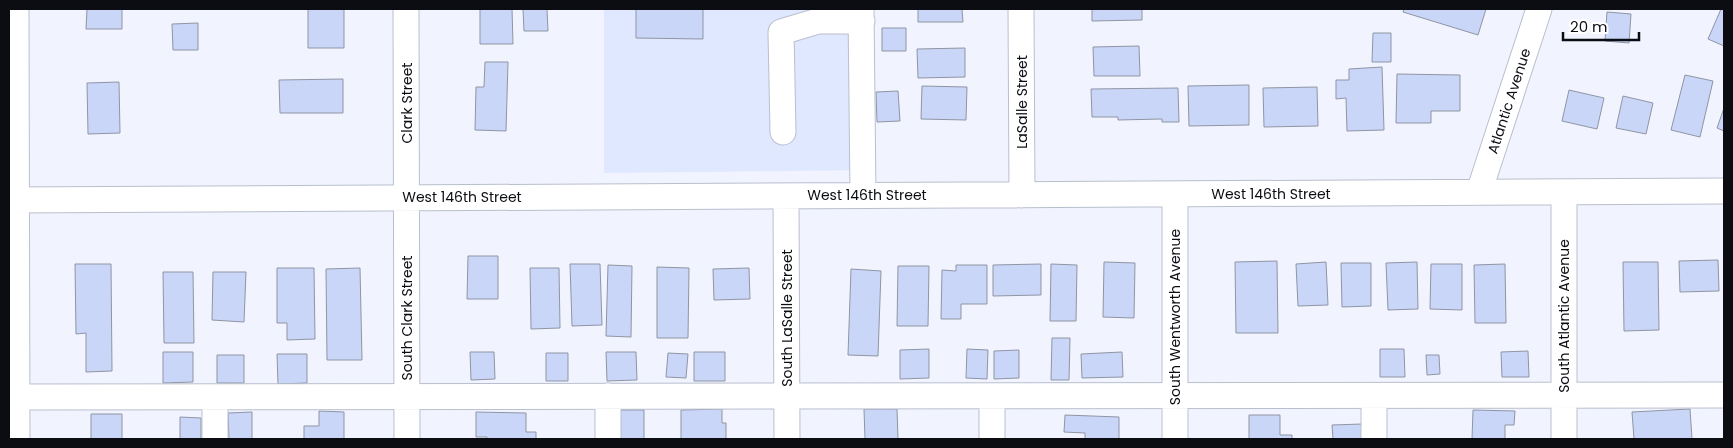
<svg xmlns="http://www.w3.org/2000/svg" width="1733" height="448" viewBox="0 0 1733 448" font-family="Poppins,sans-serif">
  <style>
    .built { fill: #dfe8ff }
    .building { fill: #cad6f8; stroke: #8f95a4 }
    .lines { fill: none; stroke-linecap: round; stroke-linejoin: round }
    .minor-casing { stroke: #b9bfce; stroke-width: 27 }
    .minor { stroke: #fff; stroke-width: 25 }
    .labels { text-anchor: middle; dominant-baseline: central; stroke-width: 4.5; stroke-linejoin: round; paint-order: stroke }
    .street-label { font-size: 14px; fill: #0b0d12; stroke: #fff }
  </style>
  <rect width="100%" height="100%" fill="#f1f4fe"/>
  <path class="built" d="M604,9H870L872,170L604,173Z"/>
  <path class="building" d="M87,9H122V29H86Z
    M308,9H344V48H308Z
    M480,9H512L513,44H480Z
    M523,9H547L548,31H524Z
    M636,9H703V39L636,38Z
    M918,9H962L963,22H918Z
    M1092,9H1142V20L1092,21Z
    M1404,9H1486L1478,35L1403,12Z
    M1721,9H1724V46L1708,39Z
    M1607,12L1631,14L1629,43L1605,41Z
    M198,23V50H173L172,24Z
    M882,28H906V51H882Z
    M1373,33H1391V62H1372Z
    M1139,46L1140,76H1094L1093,47Z
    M965,48V77L918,78L917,49Z
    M485,62H508L506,131L475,130L476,87H484Z
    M1382,67L1384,130L1347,131L1346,98L1336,99V80H1349V69Z
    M1397,74L1460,75V111H1431V123H1396Z
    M1685,75L1713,81L1700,137L1671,130Z
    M343,79V113H280L279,80Z
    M119,82L120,133L88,134L87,83Z
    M1249,85V125L1189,126L1188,86Z
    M922,86L967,87L966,120L921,119Z
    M1317,87L1318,126L1264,127L1263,88Z
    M1178,88L1179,122H1162V119L1118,120V117H1092L1091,89Z
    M1569,90L1604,98L1597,129L1562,121Z
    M898,91L900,121L877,122L876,92Z
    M1623,96L1653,103L1646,134L1616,128Z
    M1724,108V131L1717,128Z
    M468,256H498V299H467Z
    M1718,260L1719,291L1680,292L1679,261Z
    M1277,261L1278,333H1236L1235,262Z
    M1104,262L1135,263L1134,318L1103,317Z
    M1326,262L1328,305L1298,306L1296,264Z
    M1417,262L1418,309L1388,310L1386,263Z
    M1623,262H1658L1659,330L1624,331Z
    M1341,263H1371V306L1342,307Z
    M75,264H111L112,371L86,372V333L76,334Z
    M570,264H600L602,325L572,326Z
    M1041,264V295L993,296V265Z
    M1051,264L1077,265L1076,321H1050Z
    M1431,264H1462V310L1430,309Z
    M1505,264L1506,323H1475L1474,265Z
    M608,265L632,266L631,337L606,336Z
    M956,265H987V304H961V319H941L942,270L956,271Z
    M898,266H929L928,326H897Z
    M657,267L689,268L688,338H657Z
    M277,268H314L315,339L287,340V323H277Z
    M360,268L362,360H327L326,269Z
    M530,268H559L560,328L531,329Z
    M749,268L750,299L714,300L713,269Z
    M851,269L881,271L878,356L848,355Z
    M163,272H193L194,343H164Z
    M213,272H246L244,322L212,320Z
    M1052,338H1070L1069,380H1051Z
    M929,349V378L900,379V350Z
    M967,349L988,350L987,379L966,378Z
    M1380,349H1404L1405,377H1380Z
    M1019,350V378L994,379V351Z
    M1528,351L1529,377H1502L1501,352Z
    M163,352H193V382L163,383Z
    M470,352H494L495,379L471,380Z
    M606,352H636L637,380L607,381Z
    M694,352H725V381H694Z
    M1122,352L1123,377L1082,378L1081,354Z
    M546,353H568V381H546Z
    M668,353L688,354L686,378L666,377Z
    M277,354H307V383L278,384Z
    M217,355H244V383H217Z
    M1426,355H1439L1440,374L1427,375Z
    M722,409V423H726V439H681V410Z
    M864,409H897L898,439H865Z
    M1690,409L1692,439H1634L1632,412Z
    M618,410H644V439H619Z
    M1473,410L1515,411L1514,425H1505V439H1472Z
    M319,411L344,412V439H304V426H319Z
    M252,412V439H229L228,413Z
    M476,412L526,413V432H536V439H487V437H476Z
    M91,414H122V439H91Z
    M1065,415L1119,417V439H1085V433L1064,432Z
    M1249,415H1280V435H1292V439H1249Z
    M180,417L201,418V439H180Z
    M1362,424L1363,439H1333L1332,425Z"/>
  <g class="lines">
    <defs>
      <path id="minor" d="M16,9L17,439
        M406,9L407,439
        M861,9L863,195
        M1021,9L1022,195
        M783,132L781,32L818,21H862
        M1479,192L1539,9
        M1564,192V439
        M1175,194V439
        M786,196L787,439
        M9,200L1724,191
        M992,396V439
        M1374,396V439
        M9,397L1724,395
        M215,439V397
        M608,439V396"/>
    </defs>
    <use href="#minor" class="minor-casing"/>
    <use href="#minor" class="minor"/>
  </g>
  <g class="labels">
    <g class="street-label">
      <text transform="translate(1509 101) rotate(-72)">Atlantic Avenue</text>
      <text transform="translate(1022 102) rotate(-90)">LaSalle Street</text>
      <text transform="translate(407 103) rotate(-90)">Clark Street</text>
      <text x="1271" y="194">West 146th Street</text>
      <text x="867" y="195">West 146th Street</text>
      <text x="462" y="197">West 146th Street</text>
      <text transform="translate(1564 316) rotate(-90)">South Atlantic Avenue</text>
      <text transform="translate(1175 317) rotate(-90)">South Wentworth Avenue</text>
      <text transform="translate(407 318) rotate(-90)">South Clark Street</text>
      <text transform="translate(787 318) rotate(-90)">South LaSalle Street</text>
    </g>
  </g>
  <rect width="1733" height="448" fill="none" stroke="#0b0d12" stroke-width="20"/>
  <path d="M1563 32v8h76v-8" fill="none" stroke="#0b0d12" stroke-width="2.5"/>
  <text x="1570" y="32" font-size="15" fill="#0b0d12" stroke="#ffffff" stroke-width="4" paint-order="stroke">20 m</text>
</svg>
